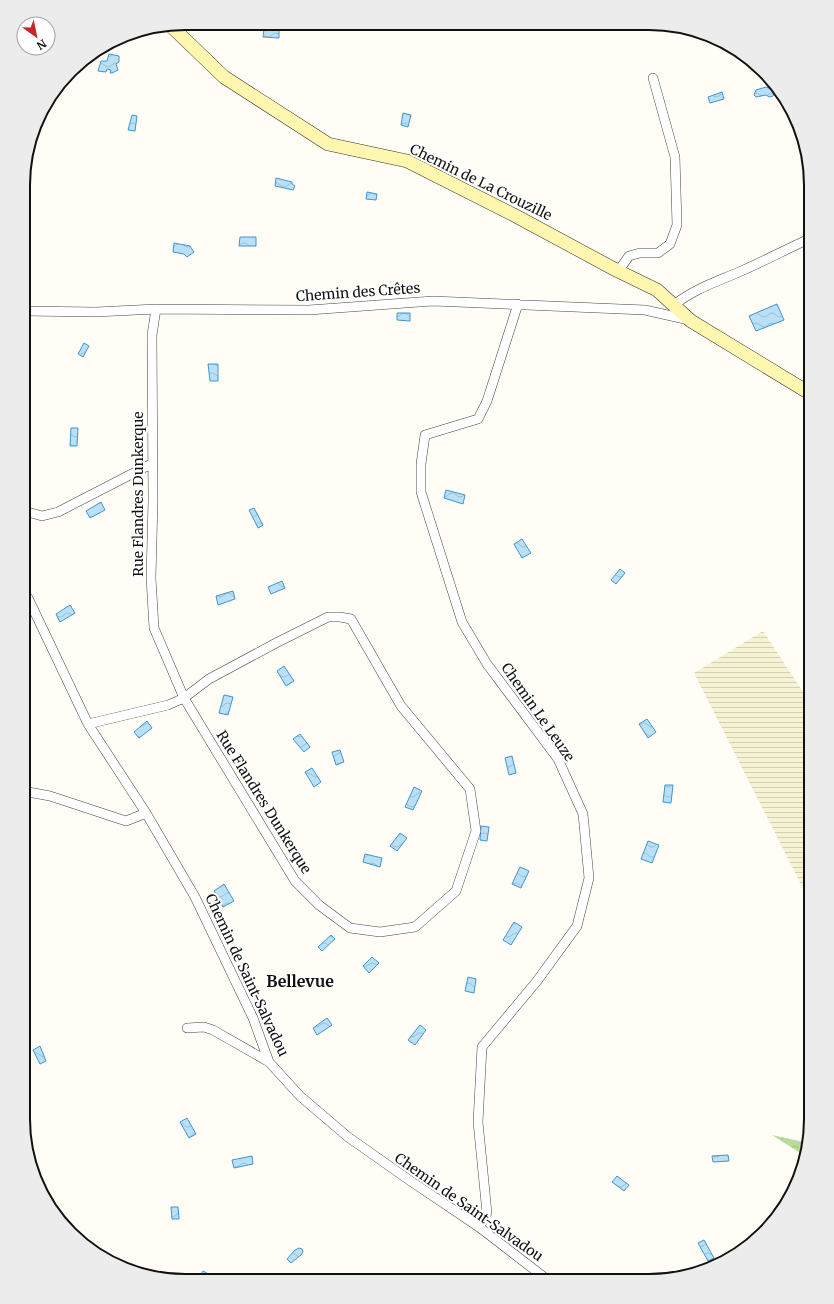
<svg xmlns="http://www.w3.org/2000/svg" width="834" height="1304" viewBox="0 0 834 1304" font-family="Merriweather,serif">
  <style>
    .farmland { fill: url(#farmland-rules) }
    .forest { fill: url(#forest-crowns) }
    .water { fill: url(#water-waves); stroke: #3f96cf }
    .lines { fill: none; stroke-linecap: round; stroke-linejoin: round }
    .street-casing { stroke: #444; stroke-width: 10 }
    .secondary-casing { stroke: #333; stroke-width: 14 }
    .street { stroke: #fff; stroke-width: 9 }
    .secondary { stroke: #fff6b0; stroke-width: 13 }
    .labels { text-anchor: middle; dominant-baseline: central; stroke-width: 4; stroke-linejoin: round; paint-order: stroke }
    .street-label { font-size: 14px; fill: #111; stroke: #fff }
    .quarter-label { font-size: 16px; font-weight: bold; fill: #111; stroke: #fff }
    .rim { fill: none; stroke: #111; stroke-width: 2 }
  </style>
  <defs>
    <pattern id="farmland-rules" width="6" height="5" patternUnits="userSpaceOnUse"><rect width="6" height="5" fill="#f6f3d4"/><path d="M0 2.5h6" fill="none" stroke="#d2cfb5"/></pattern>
    <pattern id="forest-crowns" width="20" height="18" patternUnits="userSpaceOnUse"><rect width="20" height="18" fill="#b9dc9c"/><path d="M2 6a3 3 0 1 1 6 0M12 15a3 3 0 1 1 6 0" fill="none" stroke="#9ebc85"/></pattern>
    <pattern id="water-waves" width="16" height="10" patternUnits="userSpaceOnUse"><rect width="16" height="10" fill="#b9e0f7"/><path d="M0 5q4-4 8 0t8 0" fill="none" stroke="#9ebfd3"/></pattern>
  </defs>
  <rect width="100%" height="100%" fill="#fffdf5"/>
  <path class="farmland" d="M763,631L811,704V904L694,673Z"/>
  <path class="forest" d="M772,1135L808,1143L805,1156Z"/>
  <path class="water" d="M264,29L279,30V38L263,37Z
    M109,54L119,56V62L116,64L118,70L112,73H110L111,70L107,69L106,72L98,71L101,61H107Z
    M766,87L774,90L775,93L773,96L769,97L766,95L756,97L754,95L756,90Z
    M722,92L724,99L710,103L708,97Z
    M403,113L411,115L408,127L401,125Z
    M132,115L137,116L135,131L128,130Z
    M276,178L292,182V184L295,186L293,190L275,186Z
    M367,192L377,194L376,200L366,199Z
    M240,237H256V246H239Z
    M174,243L190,246L194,252L187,257L184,254L173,252Z
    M777,304L784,320L756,331L749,316Z
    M397,313H410V321L397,320Z
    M84,343L89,346L83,357L78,354Z
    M208,364H218V381H210Z
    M71,428H78L77,446H70Z
    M446,490L465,495L463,504L444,498Z
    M101,502L105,510L90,518L86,511Z
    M254,508L263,525L258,528L249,510Z
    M522,539L531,553L522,558L514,544Z
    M620,569L625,573L616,584L611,580Z
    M282,581L285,588L271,594L268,587Z
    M233,591L235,599L218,605L216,596Z
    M70,605L75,613L60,622L56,614Z
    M284,666L294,681L286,686L277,671Z
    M224,695L233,697L228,715L219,713Z
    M647,719L656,732L648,738L639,724Z
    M147,721L152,728L139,738L134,732Z
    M300,734L310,747L304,752L293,739Z
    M340,750L344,762L336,765L332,752Z
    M512,756L516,773L509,775L505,758Z
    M312,768L321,782L314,787L305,772Z
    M665,785H673L671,803L663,802Z
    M414,787L422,791L413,810L405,807Z
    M481,826L489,827L487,841L480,840Z
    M400,833L407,838L397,851L390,846Z
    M648,841L659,845L652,863L641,859Z
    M365,854L382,858L380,867L363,862Z
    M520,867L529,871L521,888L512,884Z
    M224,884L234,901L223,907L214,891Z
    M514,922L522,927L511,945L503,940Z
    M331,935L335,939L322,951L318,947Z
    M372,957L379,963L369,973L363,966Z
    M468,977L476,979L474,993L465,991Z
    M327,1018L332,1025L317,1035L313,1028Z
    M420,1025L426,1030L415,1045L408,1040Z
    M40,1046L46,1061L40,1064L33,1050Z
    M187,1118L196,1134L189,1138L180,1122Z
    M728,1155L729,1161L713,1162L712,1156Z
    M252,1156L253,1164L234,1168L232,1160Z
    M617,1176L629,1185L624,1191L612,1182Z
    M171,1207H178L179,1219H172Z
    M704,1240L714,1258L708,1261L698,1243Z
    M299,1248L302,1249L303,1252L301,1255L291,1263L287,1259L295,1250Z
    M203,1271L216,1278L215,1280H203L199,1278Z"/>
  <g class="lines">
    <defs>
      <path id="street" d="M616,270H619L629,256L640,253H658L670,244L677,225L675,157L653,78
        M674,305C694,289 716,282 739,272C764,261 787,249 811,238
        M24,311L96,312L156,309L309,310L433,301L645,310L689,320
        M24,511L42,516L58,512L153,463
        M24,592L28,598L88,724L146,813L195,897L253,1018L269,1062L300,1096L348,1137L412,1182L479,1227L549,1281
        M88,724L168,705L184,698L209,679L276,643L328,617H340L351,619L401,706L470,789L476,831L456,891L415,927L380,932L350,928L319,905L295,881L184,698L154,628L151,578L153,500L152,335L156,309
        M23,791L50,796L126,821L146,813
        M187,1028L204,1027L213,1030L269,1062
        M479,1227L487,1213L478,1122L482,1047L537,981L577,926L589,878L583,814L558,759L487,664L462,622L421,492V464L425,435L478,419L487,401L518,304"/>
      <path id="secondary" d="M171,26L224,77L328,144L407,161L514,215L616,270L657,290L691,321L811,394"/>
    </defs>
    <use href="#street" class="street-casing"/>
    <use href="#secondary" class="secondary-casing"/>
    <use href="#street" class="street"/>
    <use href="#secondary" class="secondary"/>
  </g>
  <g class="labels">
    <g class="street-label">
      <text transform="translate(481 182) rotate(26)">Chemin de La Crouzille</text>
      <text transform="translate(358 292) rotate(-4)">Chemin des Crêtes</text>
      <text transform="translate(138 494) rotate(-90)">Rue Flandres Dunkerque</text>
      <text transform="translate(538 712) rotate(55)">Chemin Le Leuze</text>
      <text transform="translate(264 802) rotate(58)">Rue Flandres Dunkerque</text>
      <text transform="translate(247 975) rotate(65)">Chemin de Saint-Salvadou</text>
      <text transform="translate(469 1207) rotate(35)">Chemin de Saint-Salvadou</text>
    </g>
    <g class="quarter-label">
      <text x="300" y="981">Bellevue</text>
    </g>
  </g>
  <path d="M0 0H834V1304H0ZM185 30H649A155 155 0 0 1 804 185V1119A155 155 0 0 1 649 1274H185A155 155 0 0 1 30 1119V185A155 155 0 0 1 185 30Z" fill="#ececec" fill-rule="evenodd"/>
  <path class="rim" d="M185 30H649A155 155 0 0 1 804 185V1119A155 155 0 0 1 649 1274H185A155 155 0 0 1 30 1119V185A155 155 0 0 1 185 30Z"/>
  <g transform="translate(36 36) rotate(147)"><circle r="19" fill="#ffffff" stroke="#a0a0a0"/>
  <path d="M0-3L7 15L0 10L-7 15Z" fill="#c4262e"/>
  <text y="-6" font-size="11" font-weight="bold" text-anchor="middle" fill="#111111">N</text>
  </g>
</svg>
